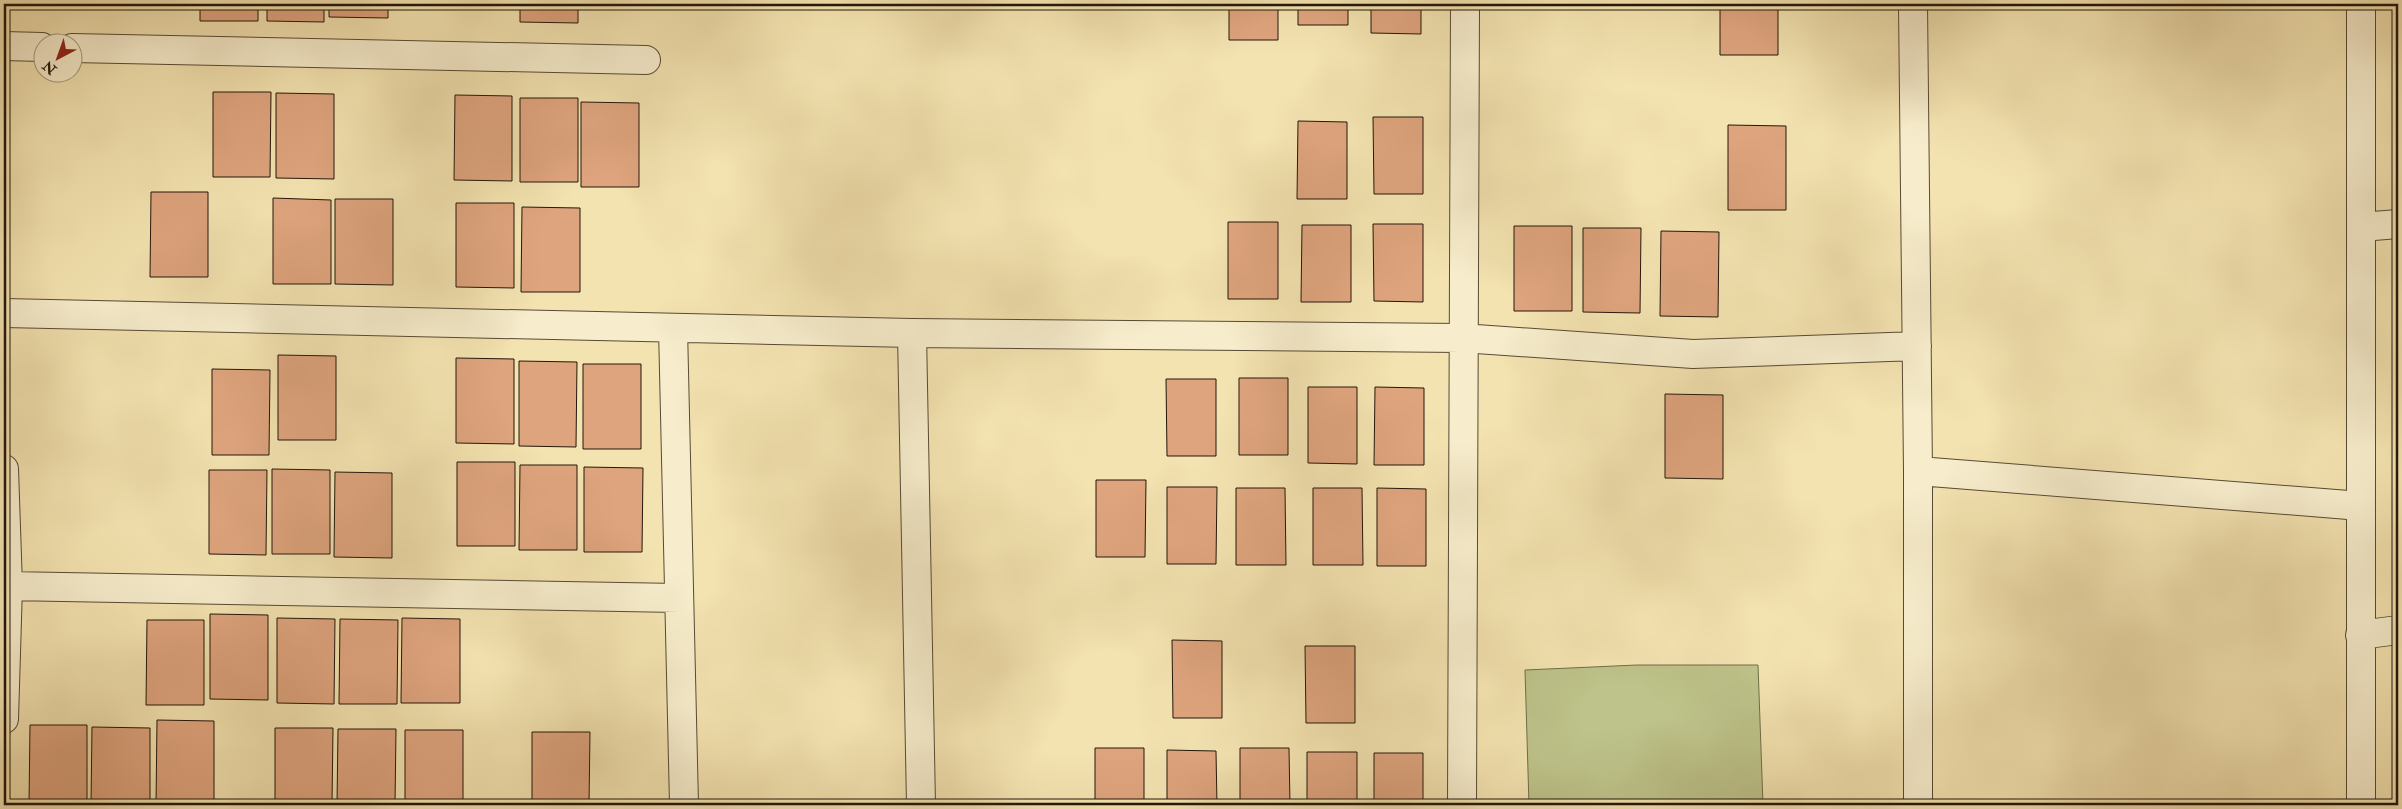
<svg xmlns="http://www.w3.org/2000/svg" width="2402" height="809" viewBox="0 0 2402 809" font-family="'IM FELL Double Pica',serif">
  <style>
    .green { fill: #bdc38a; stroke: #706d4a }
    .building { fill: #dea47e; stroke: #23170a }
    .lines { fill: none; stroke-linecap: round; stroke-linejoin: round }
    .minor-casing { stroke: #574a34; stroke-width: 30 }
    .minor { stroke: #f7edcc; stroke-width: 28 }
  </style>
  <rect width="100%" height="100%" fill="#f3e3b0"/>
  <filter id="stains"><feTurbulence type="fractalNoise" baseFrequency=".004" numOctaves="4"/><feColorMatrix values="0 0 0 0 .2 0 0 0 0 .09 0 0 0 0 .02 0 0 0 .5 -.17"/></filter>
  <radialGradient id="worn" r=".72"><stop offset=".6" stop-color="#630" stop-opacity="0"/><stop offset="1" stop-color="#630" stop-opacity=".3"/></radialGradient>
  <path class="green" d="M1637,665H1758L1763,805H1529L1525,670Z"/>
  <path class="building" d="M200,4H258V21H200Z
    M267,4H324V22L267,21Z
    M329,4H388V18L329,17Z
    M520,4H578V23L520,22Z
    M1229,4H1278V40H1229Z
    M1298,4H1348V25H1298Z
    M1371,4H1421V34L1371,33Z
    M1720,4H1778V55H1720Z
    M213,92H271L270,177H213Z
    M276,93L334,94V179L276,178Z
    M455,95L512,96V181L454,180Z
    M520,98H578V182H520Z
    M581,102L639,103V187H581Z
    M1373,117H1423V194H1374Z
    M1298,121L1347,122V199H1297Z
    M1728,125L1786,126V210H1728Z
    M151,192H208V277H150Z
    M273,198L331,200V284H273Z
    M335,199H393V285L335,284Z
    M456,203H514V288L456,287Z
    M522,207L580,208V292H521Z
    M1228,222H1278V299H1228Z
    M1373,224H1423V302L1374,301Z
    M1302,225H1351V302H1301Z
    M1514,226H1572V311H1514Z
    M1583,228H1641L1640,313L1583,312Z
    M1661,231L1719,232L1718,317L1660,316Z
    M278,355L336,356V440H278Z
    M456,358L514,359V444L456,443Z
    M519,361L577,362L576,447L519,446Z
    M583,364H641V449H583Z
    M212,369L270,370L269,455H212Z
    M1239,378H1288V455H1239Z
    M1166,379H1216V456H1167Z
    M1308,387H1357V464L1308,463Z
    M1375,387L1424,388V465H1374Z
    M1665,394L1723,395V479L1665,478Z
    M457,462H515V546H457Z
    M520,465H577V550H519Z
    M584,467L643,468L642,552H584Z
    M272,469L330,470V554H272Z
    M209,470H267L266,555L209,554Z
    M335,472L392,473V558L334,557Z
    M1096,480H1146L1145,557H1096Z
    M1167,487H1217L1216,564H1167Z
    M1236,488H1285L1286,565H1236Z
    M1313,488H1362L1363,565H1313Z
    M1377,488L1426,489V566H1377Z
    M210,614L268,615V700L210,699Z
    M277,618L335,619L334,704L277,703Z
    M402,618L460,619V703H401Z
    M340,619L398,620L397,704H339Z
    M147,620H204V705H146Z
    M1172,640L1222,641V718H1173Z
    M1305,646H1355V723H1306Z
    M157,720L214,721V805H156Z
    M30,725H87V805H29Z
    M92,727L150,728V805H91Z
    M275,728H333L332,805H275Z
    M338,729H396L395,805H337Z
    M405,730H463V805H405Z
    M532,732H590L589,805H532Z
    M1095,748H1144V805H1095Z
    M1240,748H1289L1290,805H1240Z
    M1167,750L1216,751L1217,805H1167Z
    M1307,752H1357V805H1307Z
    M1374,753H1423V805H1374Z"/>
  <g class="lines">
    <defs>
      <path id="minor" d="M1913,4L1918,471V805
        M4,46L42,47
        M72,48L646,60
        M2361,227L2398,224
        M4,313L912,333L1462,338L1693,354L1917,346
        M673,328L684,805
        M912,333L921,805
        M4,469L8,586L4,719
        M1918,471L2361,506
        M8,586L678,598
        M2360,635L2398,630
        M1462,805L1465,4
        M2361,805V4"/>
    </defs>
    <use href="#minor" class="minor-casing"/>
    <use href="#minor" class="minor"/>
  </g>
  <rect width="2402" height="809" fill="none" stroke="#f3e3b0" stroke-width="20"/>
  <rect x="5" y="5" width="2392" height="799" fill="none" stroke="#23170a" stroke-width="2.5"/>
  <rect x="10" y="10" width="2382" height="789" fill="none" stroke="#23170a"/>
  <g transform="translate(58 58) rotate(221)"><circle r="24" fill="#f7edcc" stroke="#a2977e"/>
  <path d="M0-4L9 19L0 12L-9 19Z" fill="#8f2418"/>
  <text y="-8" font-size="14" font-weight="bold" text-anchor="middle" fill="#23170a">N</text>
  </g>
  <rect width="100%" height="100%" filter="url(#stains)"/>
  <rect width="100%" height="100%" fill="url(#worn)"/>
</svg>
